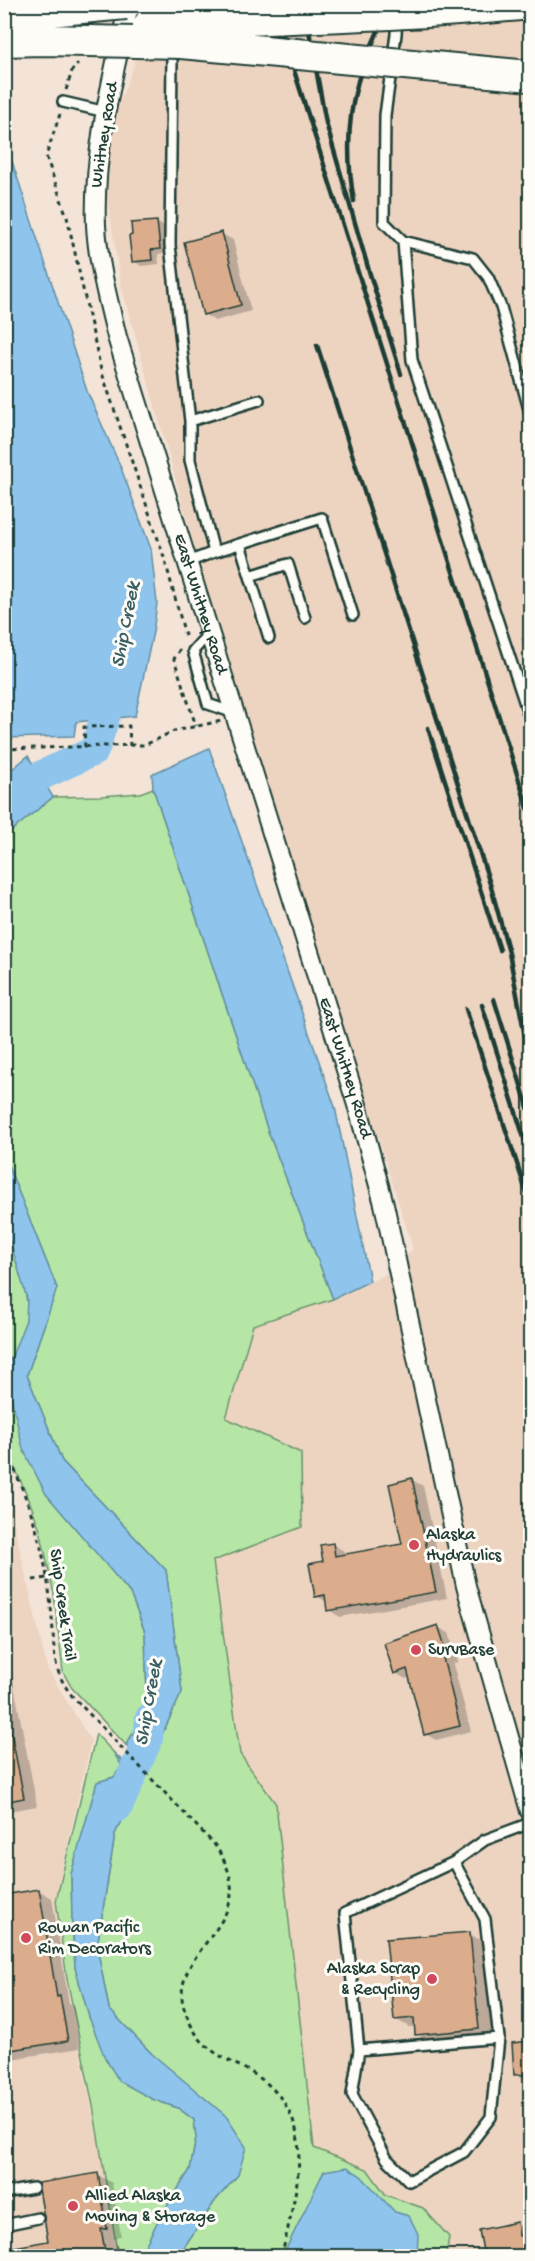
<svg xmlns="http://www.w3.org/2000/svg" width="535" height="2261" viewBox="0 0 535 2261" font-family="'Gochi Hand',sans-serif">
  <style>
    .built { fill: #ecd4c1 }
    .green { fill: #b6e6a5; stroke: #6a926c; stroke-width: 1.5 }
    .water { fill: #8fc5ed; stroke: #628fa3; stroke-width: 1.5 }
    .shadow { fill: #0003 }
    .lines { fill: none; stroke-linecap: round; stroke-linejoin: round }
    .river { stroke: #8fc5ed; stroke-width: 30 }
    .building { fill: #dcad8d; stroke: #1f3d34; stroke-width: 1.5 }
    .lane-casing { stroke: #1f3d34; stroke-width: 14 }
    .street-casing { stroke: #1f3d34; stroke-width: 22 }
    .path { stroke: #1f3d34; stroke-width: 3; stroke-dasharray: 4.5 4.5; stroke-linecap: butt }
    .lane { stroke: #fdfcf7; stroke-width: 9 }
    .street { stroke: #fdfcf7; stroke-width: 18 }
    .rail { stroke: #1f3d34; stroke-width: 4.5 }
    .primary-bridge-casing { stroke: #1f3d34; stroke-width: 34; stroke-linecap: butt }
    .primary-bridge { stroke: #fdfcf7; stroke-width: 30 }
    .poi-dot { fill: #d1495b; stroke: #fdfcf7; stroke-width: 2 }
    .labels { text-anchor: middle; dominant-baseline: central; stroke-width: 6; stroke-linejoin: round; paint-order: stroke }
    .street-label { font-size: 18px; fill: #1f3d34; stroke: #fdfcf7 }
    .poi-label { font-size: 18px; fill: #1f3d34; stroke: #fdfcf7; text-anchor: start }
    .water-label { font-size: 20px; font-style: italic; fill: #3b5f62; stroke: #fdfcf7 }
  </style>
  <rect width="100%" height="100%" fill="#f3e4d7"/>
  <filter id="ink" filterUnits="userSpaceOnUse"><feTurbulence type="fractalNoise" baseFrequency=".0167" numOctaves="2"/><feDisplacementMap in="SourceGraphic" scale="12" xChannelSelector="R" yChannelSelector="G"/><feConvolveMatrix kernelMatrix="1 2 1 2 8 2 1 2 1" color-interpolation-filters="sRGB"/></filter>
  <g filter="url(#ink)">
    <path class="built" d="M142,5H530V2256H446L449,2237L423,2208L386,2195L367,2169L314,2148L276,1804L240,1755L213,1561L302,1527L226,1418L253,1324L333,1299L383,1276L413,1249L196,552L121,285L100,152L134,65Z
      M4,1480L47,1668L91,1741L55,1901L65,1978L100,2150L115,2248V2256H5Z"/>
    <path class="green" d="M153,788L269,1134L333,1299L253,1325L226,1418L301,1453L302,1527L213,1561L240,1754L276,1804L314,2148L367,2169L386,2195L423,2208L449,2237L446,2256H178L215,2201L238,2175L151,2053L109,2009L97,1947L115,1834L182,1692L166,1570L62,1461L27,1375L57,1288L5,1158V836L53,797L102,796L140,793Z
      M4,1230C15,1252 32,1298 26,1322C22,1337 14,1352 8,1366L103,1560L130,1593L145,1632L147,1696L142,1719L126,1745L72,1688L63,1672L54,1594L40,1530L28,1497L11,1460L5,1432Z
      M96,1734L114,1753L122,1765L114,1777L97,1782L71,1874L72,1919L75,1967L89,2017L152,2099L178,2108L194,2120L196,2138L190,2170L160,2217L140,2256H118L93,2106L67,1979L56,1901Z"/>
    <path class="water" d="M4,5H25L8,56V149L87,391L121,468L151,549L157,603L153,632L135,716L76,722L74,736L5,738Z
      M209,748L335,1107L370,1281L333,1299L269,1134L153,788L152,774Z
      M28,756L53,797L5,836V775Z
      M5,1158L57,1288L27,1375L62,1461L166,1570L182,1692L149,1762L126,1745L142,1719L147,1696L145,1632L130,1593L46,1494L23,1449L11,1396L8,1366L26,1320L27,1299L10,1241L5,1230Z
      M114,1753L141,1778L115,1834L97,1947L109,2009L151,2053L226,2116L246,2147L238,2175L215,2201L178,2256H140L160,2217L190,2170L196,2138L194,2120L178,2108L152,2099L119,2081L105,2058L89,2017L75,1967L72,1919L71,1874L97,1782L114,1777L122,1766Z
      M347,2167L361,2176L395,2212L409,2216L418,2234L417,2256H286V2249L324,2171Z"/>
    <path class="shadow" d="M156,222L164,226L166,253L158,254L159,264L141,266L134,261Z
      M222,234L233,240L251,311L215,321L204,314Z
      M530,635V668L521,638Z
      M412,1480L423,1486L447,1598L340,1617L329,1610L327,1602L316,1596L324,1562L332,1544L344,1551V1556L404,1545Z
      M530,1616V1633L526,1631L523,1618Z
      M438,1627L449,1633L458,1662L453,1664L471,1731L436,1740L425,1734L411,1677L406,1679L395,1673Z
      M4,1633L37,1806L4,1812Z
      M38,1890L52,1898L69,2003L73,2005L80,2048L11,2059L4,2056V1896Z
      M470,1934L484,1942L493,2037L431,2042L417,2034L416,2027H409L395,2019Z
      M530,2043V2077L523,2078L516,2074Z
      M98,2175L112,2183L121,2236L115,2237L119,2256H15L13,2249L49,2243Z
      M517,2224L528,2230L529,2235H530V2256H485L480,2231Z"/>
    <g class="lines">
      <path class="river" d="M4,806L40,776L94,751L117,680
        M118,1807L148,1739L150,1718"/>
    </g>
    <path class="building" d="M157,221L160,249L151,250L152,260L132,262L129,236L132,235L131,223Z
      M222,232L241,305L203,315L184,242Z
      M412,1478L436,1592L327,1611L325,1595L315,1597L309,1564L323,1561L320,1545L333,1543L335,1556L402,1544L389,1484Z
      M438,1625L448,1656L443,1658L460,1726L424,1735L407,1669L394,1674L384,1643Z
      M4,1732H11L24,1798L4,1802Z
      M39,1889L57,1997L60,1996L68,2041L4,2051V1895Z
      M470,1932L479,2029L415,2035L414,2018L394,2020L386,1939Z
      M531,2041V2074L514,2075L512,2043Z
      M98,2173L107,2229H101L106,2256H4V2249L48,2241L38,2183Z
      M517,2222L519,2236L531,2234V2256H484L479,2230Z"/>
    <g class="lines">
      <defs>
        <path id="lane" d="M397,19L396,34L385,115L384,222L403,241L473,258L488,277L501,307L530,413
          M172,58L170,245L190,421
          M63,102L106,112
          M403,241L412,360L530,719
          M240,544L269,638
          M214,552L322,518L353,615
          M188,562L214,552L190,460V421L259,400
          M250,576L288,564L305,618
          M210,632L193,651L208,704L234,713
          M454,1862L485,1919L499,2038L359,2050L345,1913L454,1862L485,1840L530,1823
          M359,2050L352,2094L387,2159L409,2181L464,2152L491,2117L499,2038
          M4,2193L33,2188
          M4,2225L38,2218"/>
        <g id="street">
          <path id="s1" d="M129,4C113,77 93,150 96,225C98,263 108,300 117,337L358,1108L384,1204L466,1586L530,1811"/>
        </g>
      </defs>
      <use href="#lane" class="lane-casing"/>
      <use href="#street" class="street-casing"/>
      <path class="path" d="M66,90L73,68L78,64
        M60,114L46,156L67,217L101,370L165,560L186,639
        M180,649L174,659L196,726
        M85,747L84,727L129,726L130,746
        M4,749L138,745H145L174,731L221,721
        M4,1444C17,1476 31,1507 39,1540C46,1566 50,1592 52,1618C55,1651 51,1670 73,1697L214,1844C267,1919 181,1940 182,1997C182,2006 187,2016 190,2023C206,2056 229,2058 257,2076C277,2089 293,2111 297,2134C304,2174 289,2218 282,2256
        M33,1580L47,1578"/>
      <use href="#lane" class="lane"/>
      <use href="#street" class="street"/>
      <path class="rail" d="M273,4L530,815
        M304,4L326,123L369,271L401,374
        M354,201C347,162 347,120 358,81C366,55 379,29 391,4
        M317,345L491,887L509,953L530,1062
        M428,728L500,950
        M494,999L530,1114
        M482,1005L530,1157
        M466,1009L530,1203"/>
      <defs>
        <path id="primary-bridge" d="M4,15L126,4
          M148,26C275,16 403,17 529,4
          M4,41L43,40L181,43L530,76"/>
      </defs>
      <use href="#primary-bridge" class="primary-bridge-casing"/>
      <use href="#primary-bridge" class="primary-bridge"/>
    </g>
  </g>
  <g class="poi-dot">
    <circle cx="414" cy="1545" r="6"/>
    <circle cx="416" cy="1650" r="6"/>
    <circle cx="26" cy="1938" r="6"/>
    <circle cx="432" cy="1979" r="6"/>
    <circle cx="73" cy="2206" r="6"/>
  </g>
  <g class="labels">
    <g class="street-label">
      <text transform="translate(105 135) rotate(-81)">Whitney Road</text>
      <text stroke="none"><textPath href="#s1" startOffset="618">East Whitney Road</textPath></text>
      <text stroke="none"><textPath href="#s1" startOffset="1104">East Whitney Road</textPath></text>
      <text transform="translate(62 1605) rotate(82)">Ship Creek Trail</text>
    </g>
    <g class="poi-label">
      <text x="426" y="1535">Alaska<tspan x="426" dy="21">Hydraulics</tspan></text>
      <text x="428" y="1650">SurvBase</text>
      <text x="38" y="1928">Rowan Pacific<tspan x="38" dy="21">Rim Decorators</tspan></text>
      <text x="420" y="1969" text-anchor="end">Alaska Scrap<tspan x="420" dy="21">&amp; Recycling</tspan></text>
      <text x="85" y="2196">Allied Alaska<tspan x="85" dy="21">Moving &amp; Storage</tspan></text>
    </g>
    <g class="water-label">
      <text transform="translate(127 625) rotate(-79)">Ship Creek</text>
      <text transform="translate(150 1703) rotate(-80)">Ship Creek</text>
    </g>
  </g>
  <rect width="535" height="2261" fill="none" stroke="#fdfcf7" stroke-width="24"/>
  <rect x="12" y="12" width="511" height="2237" fill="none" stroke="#1f3d34" stroke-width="2" filter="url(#ink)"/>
</svg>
